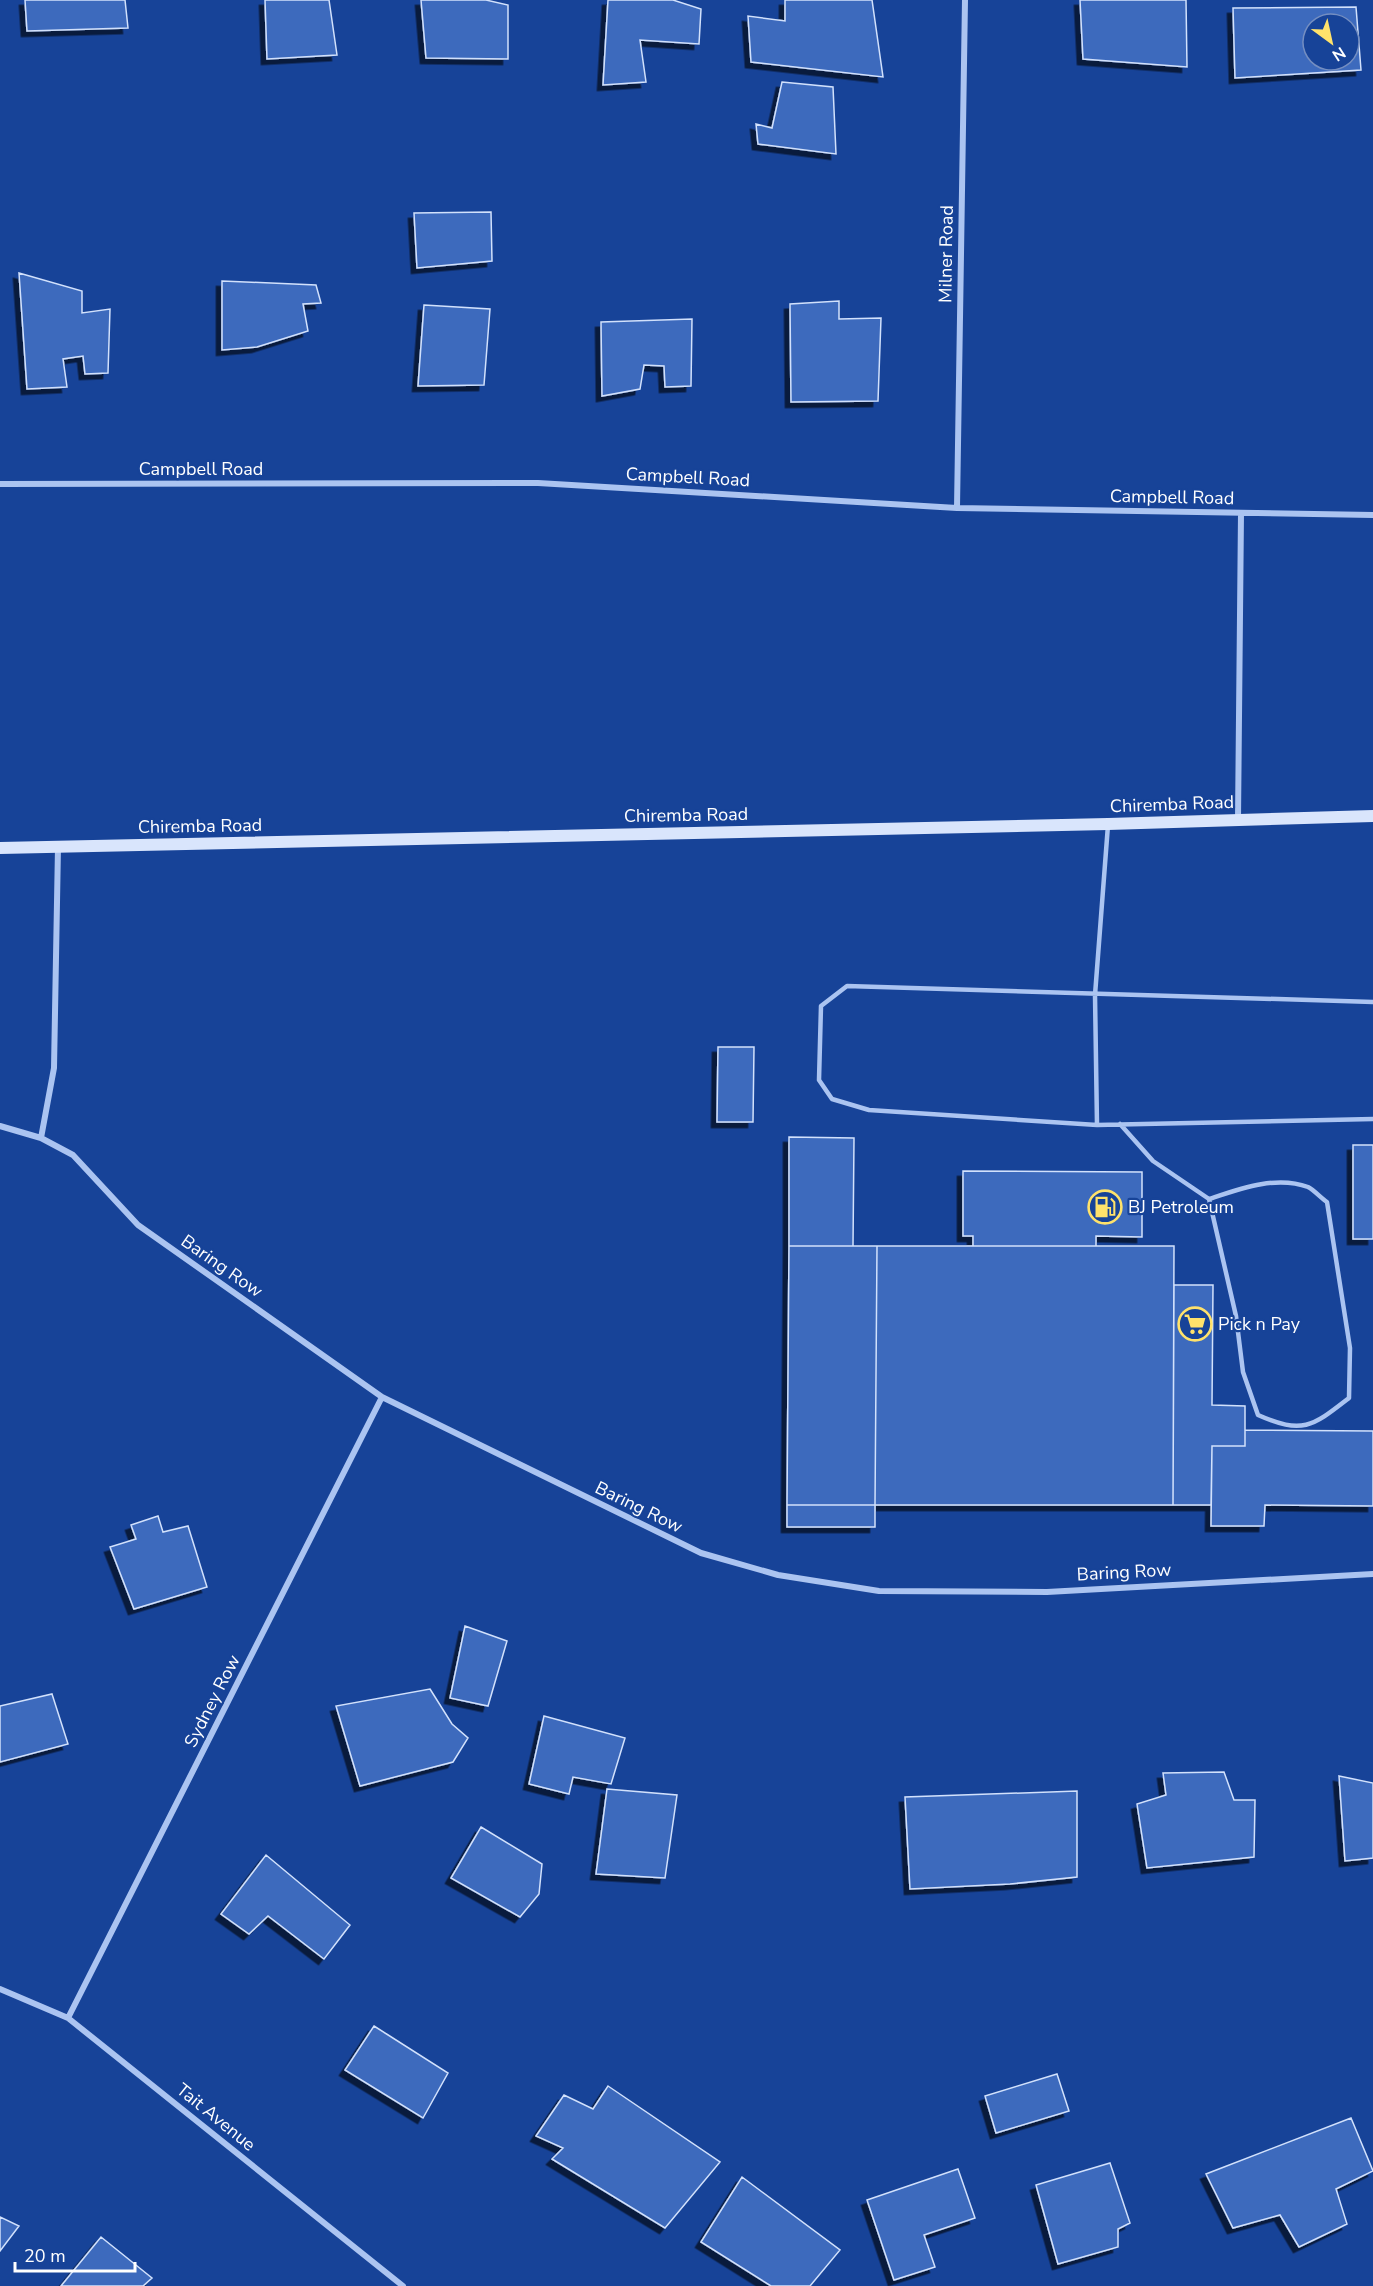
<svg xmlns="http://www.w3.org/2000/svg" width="1373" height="2286" viewBox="0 0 1373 2286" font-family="'Nunito Sans',sans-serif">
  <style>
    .building { fill: #3c6abd; stroke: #d2e1fc; stroke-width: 1.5; fill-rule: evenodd; filter: url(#shadow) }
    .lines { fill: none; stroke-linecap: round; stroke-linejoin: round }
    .lane { stroke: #abc4f1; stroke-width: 4.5 }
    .street { stroke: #abc4f1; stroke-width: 6 }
    .secondary { stroke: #d9e5fc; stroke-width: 12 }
    .labels { text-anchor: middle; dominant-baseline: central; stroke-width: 4.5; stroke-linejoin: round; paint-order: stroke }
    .street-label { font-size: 18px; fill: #fff; stroke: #174398 }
    .poi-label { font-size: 18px; fill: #fff; stroke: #174398; text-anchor: start }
  </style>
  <defs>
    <filter id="shadow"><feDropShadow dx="-5.5" dy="5.5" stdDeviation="0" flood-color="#0009"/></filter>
  </defs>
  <rect width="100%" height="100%" fill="#174398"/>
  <path class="building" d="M25,0H125L128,28L27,31Z
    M265,0H329L337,55L267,59Z
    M421,0H486L508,5V59L426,58Z
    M608,0H673L701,9L699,44L640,40L646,82L603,85Z
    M785,0H872L883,77L751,62L748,16L785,21Z
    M1080,0H1186L1187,67L1083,59Z
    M1356,7L1361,70L1235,78L1233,8ZM1313,24H1349V60H1313Z
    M782,82L833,87L836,154L758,144L756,124L772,128Z
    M491,212L492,261L417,268L414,213Z
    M19,273L82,291V313L110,309L108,373L85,374L83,356L63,359L67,387L27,389Z
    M222,281L316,285L321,303L303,304L308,331L257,347L222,350Z
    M839,301V319L881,318L878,401L791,402L790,304Z
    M424,305L490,309L484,385L418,386Z
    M692,319L691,386L665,387L664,366L644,365L640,389L602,396L601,322Z
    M718,1047H754L753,1122H717Z
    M789,1137L854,1138L853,1246H789Z
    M1353,1145H1373V1239H1353Z
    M963,1171L1142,1172V1237L1096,1236V1246H973V1236H963Z
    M789,1246H877L875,1505H787Z
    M877,1246H1174L1173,1505H875Z
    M1174,1285H1213L1212,1405L1245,1406V1446H1212L1211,1505H1173Z
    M1245,1430L1373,1431V1506L1265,1505L1264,1526H1211L1212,1446H1245Z
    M787,1505H875V1527H787Z
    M158,1516L163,1532L188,1526L207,1587L134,1609L110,1547L136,1539L131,1525Z
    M465,1626L507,1641L488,1706L450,1698Z
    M430,1689L452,1724L468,1738L453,1762L360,1786L336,1706Z
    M52,1694L68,1744L0,1762V1706Z
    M544,1716L625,1738L611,1784L573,1777L569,1794L529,1784Z
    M1224,1772L1234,1800H1255L1254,1857L1147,1868L1137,1804L1166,1795L1163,1773Z
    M1339,1776L1373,1783V1858L1345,1861Z
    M607,1789L677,1795L665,1878L596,1874Z
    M1077,1791V1877L1010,1884L910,1889L905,1797Z
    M481,1827L542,1864L539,1894L520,1917L451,1878Z
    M266,1855L350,1925L324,1959L268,1916L249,1934L221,1914Z
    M374,2026L448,2073L423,2118L345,2070Z
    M1057,2074L1069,2111L996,2133L985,2096Z
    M608,2086L720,2162L665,2228L552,2159L563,2148L536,2136L564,2095L593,2109Z
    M1351,2118L1373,2171L1336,2189L1347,2224L1299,2247L1280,2215L1233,2228L1206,2174Z
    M1110,2163L1130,2223L1118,2229V2247L1058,2264L1036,2185Z
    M958,2169L975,2218L924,2235L935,2267L894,2280L867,2200Z
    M742,2177L840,2250L810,2286H771L701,2242Z
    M0,2217L19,2226L0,2251Z
    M101,2237L152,2278L143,2286H61Z"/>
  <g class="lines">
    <path class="lane" d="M1373,1002L847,986L821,1006L819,1080L832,1099L869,1110L1097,1125L1373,1119
      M1120,1124L1153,1161L1209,1199L1236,1316L1243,1372L1258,1415C1303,1435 1313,1426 1349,1398L1350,1348L1327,1202C1321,1198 1314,1190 1308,1187C1276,1175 1239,1189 1209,1199
      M1097,1125L1095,995L1108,825"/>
    <path class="street" d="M0,484L538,483L957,508L1373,515
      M957,508L965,0
      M1238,819L1241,513
      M0,1126L41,1138L73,1155L138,1225L382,1397L701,1553L778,1575L879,1591L1047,1592L1373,1574
      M41,1138L54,1068L58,847
      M0,1989L68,2018L403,2286
      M68,2018L382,1397"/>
    <path class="secondary" d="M0,848L1108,824L1373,816"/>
  </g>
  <defs>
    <symbol id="fuel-ring" viewBox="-11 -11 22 22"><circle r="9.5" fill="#174398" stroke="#ffe26b" stroke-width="1.5"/><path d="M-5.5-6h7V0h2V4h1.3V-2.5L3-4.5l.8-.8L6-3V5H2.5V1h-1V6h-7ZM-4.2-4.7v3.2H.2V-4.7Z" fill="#ffe26b"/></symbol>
    <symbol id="supermarket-ring" viewBox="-11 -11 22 22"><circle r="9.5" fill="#174398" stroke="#ffe26b" stroke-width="1.5"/><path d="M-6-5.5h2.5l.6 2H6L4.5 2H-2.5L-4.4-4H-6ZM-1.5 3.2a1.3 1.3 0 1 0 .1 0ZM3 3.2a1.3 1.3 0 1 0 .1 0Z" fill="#ffe26b"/></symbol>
  </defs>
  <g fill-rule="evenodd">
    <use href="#fuel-ring" x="1086" y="1188" width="38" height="38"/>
    <use href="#supermarket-ring" x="1176" y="1305" width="38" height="38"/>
  </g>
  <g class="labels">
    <g class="street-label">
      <text transform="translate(946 254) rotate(-89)">Milner Road</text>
      <text x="201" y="469">Campbell Road</text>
      <text transform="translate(688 477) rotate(3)">Campbell Road</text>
      <text transform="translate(1172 497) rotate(1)">Campbell Road</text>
      <text transform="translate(1172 804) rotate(-2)">Chiremba Road</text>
      <text transform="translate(686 815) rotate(-1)">Chiremba Road</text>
      <text transform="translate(200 826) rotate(-1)">Chiremba Road</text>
      <text transform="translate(222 1266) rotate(35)">Baring Row</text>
      <text transform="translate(639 1507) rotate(26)">Baring Row</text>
      <text transform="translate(1124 1572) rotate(-3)">Baring Row</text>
      <text transform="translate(212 1701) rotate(-63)">Sydney Row</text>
      <text transform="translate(216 2117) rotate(39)">Tait Avenue</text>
    </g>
    <g class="poi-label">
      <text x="1128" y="1207">BJ Petroleum</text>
      <text x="1218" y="1324">Pick n Pay</text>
    </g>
  </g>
  <g transform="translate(1331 42) rotate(147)"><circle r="28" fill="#174398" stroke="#748ec1" stroke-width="1.5"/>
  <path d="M0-4.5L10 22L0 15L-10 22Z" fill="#ffe26b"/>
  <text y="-9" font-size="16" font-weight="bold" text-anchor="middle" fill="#ffffff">N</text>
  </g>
  <path d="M15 2262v9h120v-9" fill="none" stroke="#ffffff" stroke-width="3"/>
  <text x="24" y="2262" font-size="18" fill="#ffffff" stroke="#174398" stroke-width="4.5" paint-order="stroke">20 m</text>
</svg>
